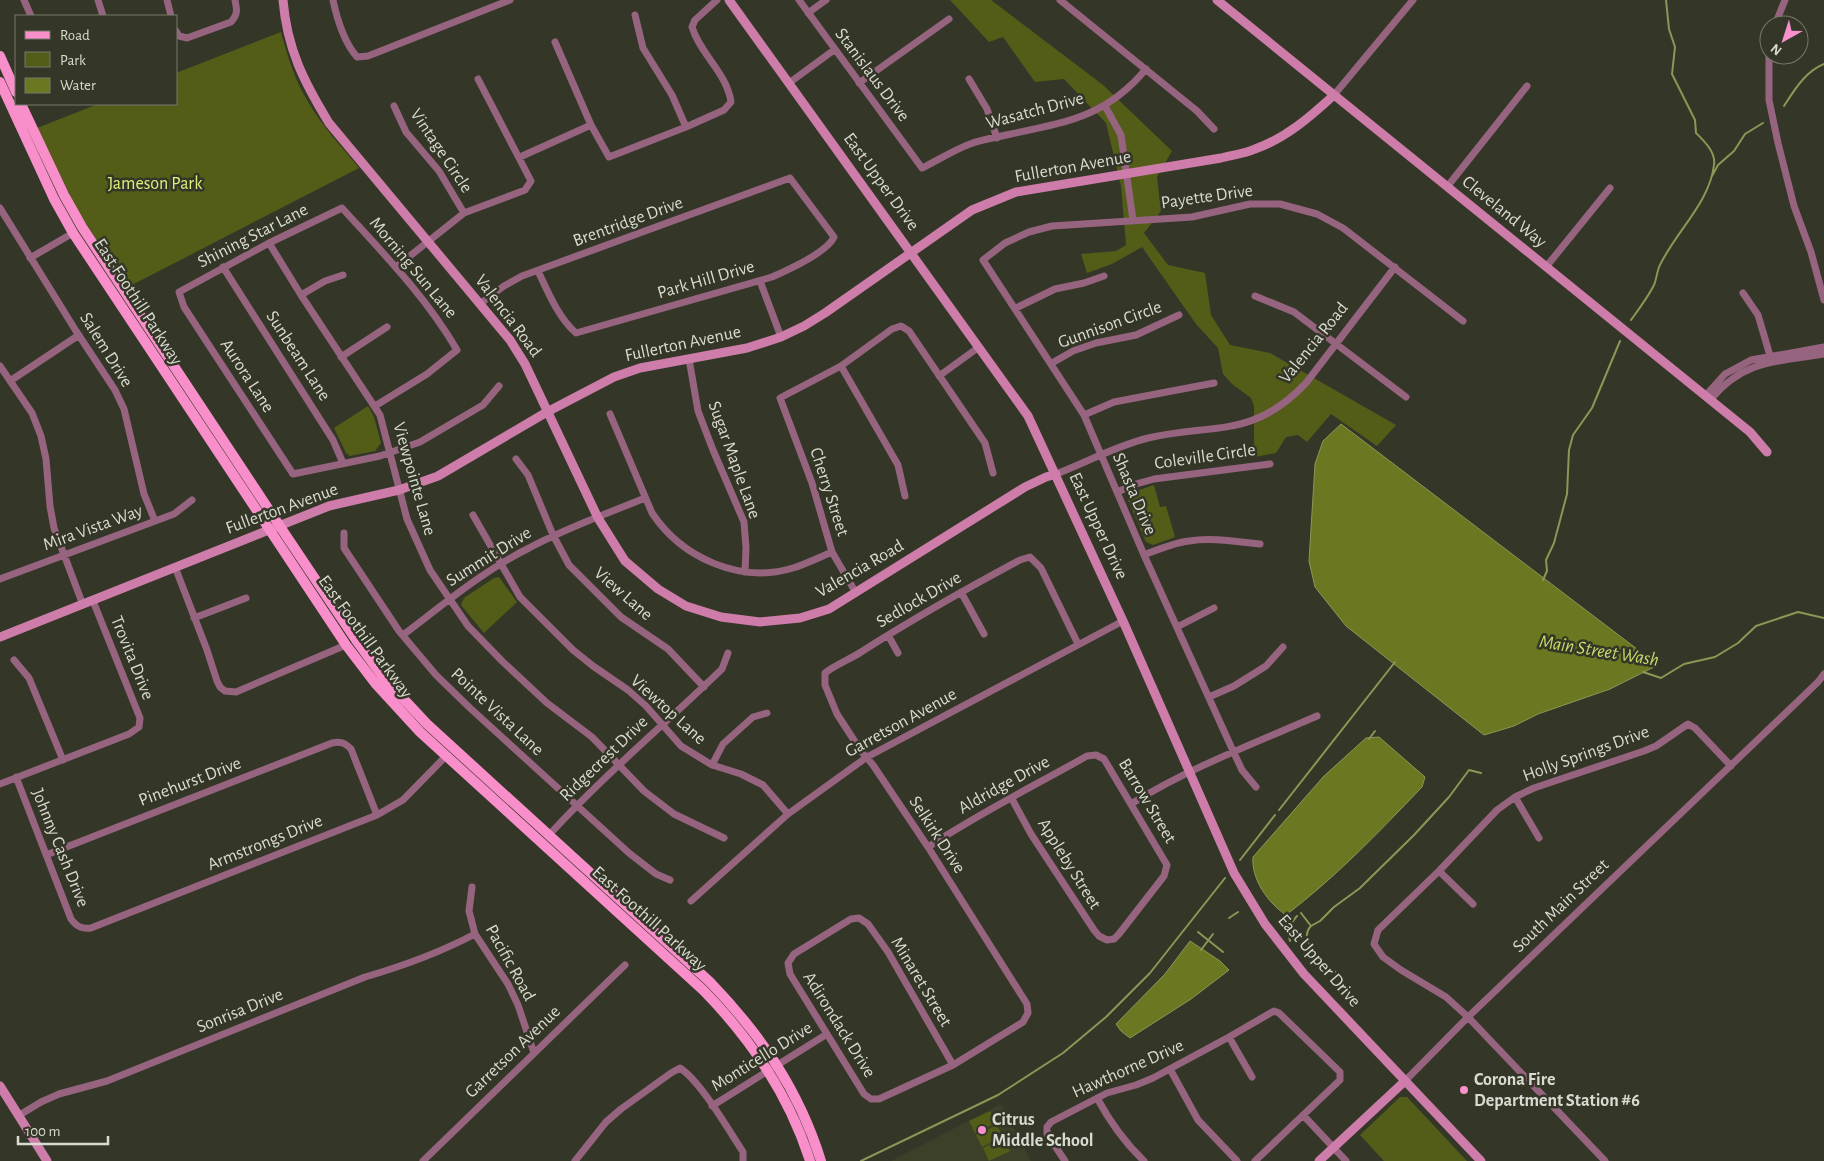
<svg xmlns="http://www.w3.org/2000/svg" width="1824" height="1161" viewBox="0 0 1824 1161" font-family="'Alegreya Sans',sans-serif">
  <style>
    .built { fill: #3c4028 }
    .green { fill: #535d18 }
    .water { fill: #6c7821; stroke: #8d9656 }
    .lines { fill: none; stroke-linecap: round; stroke-linejoin: round }
    .stream { stroke: #8d9656; stroke-width: 2 }
    .street { stroke: #976480; stroke-width: 7 }
    .secondary { stroke: #ce7caa; stroke-width: 9 }
    .primary { stroke: #f88eca; stroke-width: 10 }
    .poi-dot { fill: #f890cb; stroke: #343727; stroke-width: 2 }
    .labels { text-anchor: middle; dominant-baseline: central; stroke-width: 5; stroke-linejoin: round; paint-order: stroke }
    .street-label { font-size: 18px; fill: #d9dbd1; stroke: #343727 }
    .park-label { font-size: 18px; fill: #dcef7e; stroke: #343727 }
    .poi-label { font-size: 18px; font-weight: bold; fill: #d9dbd1; stroke: #343727; text-anchor: start }
    .water-label { font-size: 19px; font-style: italic; fill: #cbdd6c; stroke: #343727 }
  </style>
  <rect width="100%" height="100%" fill="#343727"/>
  <path class="built" d="M1001,1104L1031,1161H891Z"/>
  <path class="green" d="M950,0H991L1103,85L1172,151L1157,177L1161,211L1144,233L1168,265L1205,273L1211,315L1230,345L1270,353L1396,425L1377,446L1331,414L1307,442L1298,435L1286,437L1276,453L1254,457V406L1251,398L1232,384L1223,374L1218,348L1196,324L1142,247L1112,264L1087,273L1081,254L1116,251L1126,245L1121,186L1106,123L1064,79L1035,82L1003,37L989,42Z
    M281,32C287,55 295,80 307,100C321,125 341,146 359,168L128,287L77,210L37,128L98,104H176V73Z
    M368,406L374,417L381,443L375,451L350,456L346,453L334,428Z
    M1154,485L1160,507L1166,506L1175,537L1153,545L1146,542L1128,500L1131,493Z
    M499,577L517,602L484,633L461,605L464,598L494,578Z
    M1400,1097H1407L1467,1161H1384L1360,1135Z
    M990,1111L996,1123L975,1133L969,1121Z
    M997,1125L1003,1137L982,1147L976,1135Z
    M1004,1138L1010,1151L989,1161L983,1148Z"/>
  <path class="water" d="M1341,424L1658,665L1610,689L1538,714L1514,726L1484,735L1346,626L1315,587L1309,561L1315,464L1323,441Z
    M1379,737L1425,777L1422,787C1377,834 1337,876 1286,915C1268,903 1251,879 1253,857L1324,776L1366,738Z
    M1190,941L1220,961L1229,970L1191,999L1130,1038L1121,1031L1116,1024L1165,974Z"/>
  <g class="lines">
    <path class="stream" d="M1784,106C1795,89 1805,72 1824,64
      M1712,176L1718,165L1734,151L1745,134L1763,123
      M1631,320C1639,309 1648,297 1654,285C1657,278 1657,269 1661,263C1677,231 1710,201 1714,165C1716,152 1704,141 1696,133L1695,120L1672,74L1675,47L1669,29L1666,0
      M1543,580L1547,571L1546,560L1554,543L1567,494L1569,450L1573,435L1592,408L1620,341
      M1643,672L1661,678L1684,664L1715,657L1738,643L1756,626L1798,612L1824,618
      M1369,739L1375,731
      M1279,810L1395,662
      M1240,860L1275,815
      M1301,913L1311,926C1295,943 1330,966 1342,978
      M1229,918L1238,912
      M1311,926L1320,921L1334,907L1360,888L1414,835L1449,797L1469,770L1481,773
      M1198,932L1223,952
      M1290,941C1287,930 1290,924 1297,916
      M1201,950L1213,934
      M861,1161L998,1095L1063,1053L1106,1017L1150,973L1225,878"/>
    <path class="street" d="M24,0L31,16
      M98,0L103,16
      M167,0L171,16
      M333,0C337,19 344,42 357,57L368,56L510,0
      M799,0L922,168C938,160 954,150 970,144C983,139 998,137 1011,134C1068,122 1107,116 1146,69
      M1060,0L1197,111L1214,129
      M808,13L826,0
      M635,15L643,48L672,95L686,127
      M1775,25L1785,0
      M176,31L179,36L187,38L231,22C238,14 237,10 235,0
      M555,42L591,125L609,157L686,127L724,110L731,102C727,73 700,54 692,27L695,20L717,0
      M1769,55V100L1778,143L1794,206L1811,252L1824,300
      M969,79L987,109L997,138
      M789,83L834,50
      M859,83L949,19
      M1334,95L1413,0
      M394,106L406,132L439,171L464,213
      M1105,106L1121,135L1133,220
      M520,157L591,125
      M1447,187L1527,86
      M0,208L76,331L115,390L124,409L144,494L155,521
      M269,243L301,295L380,415L407,519L430,570L468,626L502,661L547,703L592,737L644,791L674,814L724,838
      M30,258L73,233
      M223,267L333,440L343,463
      M396,267L464,213L525,190L531,181L478,79
      M1546,267L1610,188
      M760,281L781,337
      M1743,293L1758,315L1771,359
      M301,295L325,281L343,275
      M1255,296L1294,312L1406,397
      M481,303L504,286L522,276L790,178L834,237C827,252 788,270 772,277L576,333C558,317 548,292 538,271
      M1016,308L1055,289L1084,283L1104,276
      M341,357L387,327
      M689,359L698,411L713,450L744,522L746,548L745,572
      M1052,363L1073,351L1096,343L1136,335L1179,315
      M0,366L32,413L41,436L46,459L50,506L54,528L83,605
      M841,366L898,465L905,496
      M939,376L979,347
      M10,381L79,335
      M1706,395L1725,374L1751,360L1824,347
      M1711,399C1744,359 1777,362 1824,354
      M375,406L427,374L457,350C426,297 383,253 342,208L269,243L179,292L184,307L293,474L380,456L420,442L483,405L499,386
      M610,414L652,513C682,558 740,584 793,568C806,564 820,557 832,552
      M1084,415L1114,402L1214,383
      M516,459L528,475L553,535L569,565L621,617L668,649L704,687
      M1056,474C1087,462 1116,446 1148,438C1214,423 1253,439 1306,383L1395,267
      M1117,492L1136,484L1154,479L1270,464
      M473,515L520,597L573,650L593,666L628,690L646,706L681,746L712,765L741,774L763,785L788,814
      M344,533V548L399,631L436,675L470,708L629,853L656,874L670,880
      M1144,555C1159,549 1173,543 1189,541C1212,537 1237,542 1260,544
      M175,567L207,650L217,681L220,687L225,691L236,692L346,645
      M0,579L174,514L192,500
      M961,592L984,634
      M856,593L832,552L812,483L780,398L841,366L892,329L901,326L909,331L985,443L993,473
      M194,618L246,598
      M1177,627L1214,608
      M403,635C444,604 483,571 529,548C566,528 606,514 645,498
      M888,635L898,653
      M14,660L29,678L63,760
      M1209,697L1234,686L1266,666L1283,647
      M712,765L723,744L753,717L767,713
      M16,777L71,919C77,927 82,929 91,928L377,815L403,800L446,756
      M0,784L129,734L139,727L140,718L93,601
      M1256,787L1242,770L1234,753L1144,555L1084,415L983,260L1005,243L1029,232L1052,226L1192,217L1250,204H1280L1317,214L1343,228L1463,321
      M1515,797L1539,838
      M1131,804C1189,768 1255,743 1317,716
      M549,835C603,776 665,724 722,669L728,653
      M928,847C979,813 1034,786 1087,756L1096,755L1104,759L1167,865L1164,876L1119,934L1114,939L1107,940L1099,936L1094,930L1031,834L1012,799
      M46,855L332,743C341,741 345,743 351,749L377,815
      M1439,871L1473,904
      M472,887L469,911L475,934L508,984L518,1005L534,1053
      M691,901L788,814L867,757L1123,621
      M1229,1037L1252,1077
      M953,1065L888,952L868,924L859,918L851,919L794,954L788,963L790,974L864,1094L871,1099H879L953,1065L1023,1022L1028,1013L1027,1004L928,847L873,765L861,751L837,714L825,685V673C836,664 849,660 861,652C913,619 966,589 1020,560L1030,557L1041,568L1078,644
      M1170,1069L1198,1120L1237,1161
      M1405,1081L1468,1017L1818,682L1824,674
      M1097,1098C1110,1122 1124,1142 1144,1161
      M712,1106L827,1034
      M1303,1115L1346,1161
      M18,1116L41,1102L59,1094L107,1081L365,977C403,966 439,953 475,934
      M423,1161L625,965
      M575,1161L606,1122L621,1109L671,1073L680,1068C701,1082 728,1129 743,1152V1161
      M1065,1161L1047,1134V1127L1051,1122L1107,1093L1136,1085L1153,1078L1229,1037L1274,1011L1279,1013L1340,1072V1080L1255,1161
      M1605,1161L1468,1017L1446,997L1401,970L1383,957L1374,944L1378,930L1439,871L1497,810L1515,797L1534,788L1644,751L1656,746L1688,724L1695,728L1731,766"/>
    <path class="secondary" d="M283,0C287,49 304,82 329,123L510,340L525,364L598,518L625,561L658,589L686,606L721,617L760,622L800,618L829,609L1025,487L1046,477L1056,474
      M729,0L1028,416L1123,621L1234,873L1265,924L1304,974L1481,1161
      M1217,0L1750,432L1767,452
      M0,637L329,506L399,490L438,476L547,412L614,377L640,368L747,348L781,337L804,326L825,313L972,210L1016,192L1221,158C1232,155 1244,154 1255,149C1286,138 1310,117 1334,95
      M0,1086L47,1161
      M1319,1161L1405,1081"/>
    <path class="primary" d="M0,56L16,92
      M0,82L54,199L73,233L346,645L375,683L420,732L703,990C751,1039 789,1095 810,1161
      M21,104L64,195L82,227L287,537L356,640L383,677L427,724L710,982C761,1035 799,1090 821,1161"/>
  </g>
  <g class="poi-dot">
    <circle cx="1464" cy="1090" r="5"/>
    <circle cx="982" cy="1130" r="5"/>
  </g>
  <g class="labels">
    <g class="street-label">
      <text transform="translate(872 75) rotate(53)">Stanislaus Drive</text>
      <text transform="translate(1035 111) rotate(-15)">Wasatch Drive</text>
      <text transform="translate(441 151) rotate(56)">Vintage Circle</text>
      <text transform="translate(1073 167) rotate(-10)">Fullerton Avenue</text>
      <text transform="translate(881 182) rotate(54)">East Upper Drive</text>
      <text transform="translate(1207 197) rotate(-8)">Payette Drive</text>
      <text transform="translate(1504 212) rotate(39)">Cleveland Way</text>
      <text transform="translate(628 222) rotate(-20)">Brentridge Drive</text>
      <text transform="translate(253 236) rotate(-27)">Shining Star Lane</text>
      <text transform="translate(413 268) rotate(50)">Morning Sun Lane</text>
      <text transform="translate(706 280) rotate(-16)">Park Hill Drive</text>
      <text transform="translate(138 302) rotate(57)">East Foothill Parkway</text>
      <text transform="translate(508 316) rotate(53)">Valencia Road</text>
      <text transform="translate(1110 325) rotate(-20)">Gunnison Circle</text>
      <text transform="translate(1314 343) rotate(-51)">Valencia Road</text>
      <text transform="translate(683 344) rotate(-12)">Fullerton Avenue</text>
      <text transform="translate(106 350) rotate(58)">Salem Drive</text>
      <text transform="translate(298 356) rotate(57)">Sunbeam Lane</text>
      <text transform="translate(247 376) rotate(57)">Aurora Lane</text>
      <text transform="translate(1205 457) rotate(-8)">Coleville Circle</text>
      <text transform="translate(734 460) rotate(70)">Sugar Maple Lane</text>
      <text transform="translate(414 479) rotate(74)">Viewpointe Lane</text>
      <text transform="translate(829 492) rotate(72)">Cherry Street</text>
      <text transform="translate(1134 494) rotate(67)">Shasta Drive</text>
      <text transform="translate(282 509) rotate(-20)">Fullerton Avenue</text>
      <text transform="translate(1098 526) rotate(65)">East Upper Drive</text>
      <text transform="translate(93 528) rotate(-20)">Mira Vista Way</text>
      <text transform="translate(489 557) rotate(-32)">Summit Drive</text>
      <text transform="translate(860 569) rotate(-30)">Valencia Road</text>
      <text transform="translate(623 594) rotate(41)">View Lane</text>
      <text transform="translate(919 600) rotate(-30)">Sedlock Drive</text>
      <text transform="translate(365 637) rotate(54)">East Foothill Parkway</text>
      <text transform="translate(132 658) rotate(68)">Trovita Drive</text>
      <text transform="translate(668 710) rotate(42)">Viewtop Lane</text>
      <text transform="translate(497 712) rotate(43)">Pointe Vista Lane</text>
      <text transform="translate(901 723) rotate(-29)">Garretson Avenue</text>
      <text transform="translate(1586 754) rotate(-20)">Holly Springs Drive</text>
      <text transform="translate(604 759) rotate(-44)">Ridgecrest Drive</text>
      <text transform="translate(190 782) rotate(-21)">Pinehurst Drive</text>
      <text transform="translate(1004 785) rotate(-29)">Aldridge Drive</text>
      <text transform="translate(1147 801) rotate(59)">Barrow Street</text>
      <text transform="translate(937 835) rotate(57)">Selkirk Drive</text>
      <text transform="translate(265 843) rotate(-22)">Armstrongs Drive</text>
      <text transform="translate(60 848) rotate(68)">Johnny Cash Drive</text>
      <text transform="translate(1069 864) rotate(58)">Appleby Street</text>
      <text transform="translate(1561 906) rotate(-44)">South Main Street</text>
      <text transform="translate(649 919) rotate(42)">East Foothill Parkway</text>
      <text transform="translate(1319 961) rotate(49)">East Upper Drive</text>
      <text transform="translate(510 963) rotate(61)">Pacific Road</text>
      <text transform="translate(921 982) rotate(59)">Minaret Street</text>
      <text transform="translate(240 1011) rotate(-22)">Sonrisa Drive</text>
      <text transform="translate(839 1025) rotate(58)">Adirondack Drive</text>
      <text transform="translate(513 1052) rotate(-44)">Garretson Avenue</text>
      <text transform="translate(762 1057) rotate(-32)">Monticello Drive</text>
      <text transform="translate(1128 1069) rotate(-24)">Hawthorne Drive</text>
    </g>
    <g class="park-label">
      <text x="155" y="184">Jameson Park</text>
    </g>
    <g class="poi-label">
      <text x="1474" y="1080">Corona Fire<tspan x="1474" dy="21">Department Station #6</tspan></text>
      <text x="992" y="1120">Citrus<tspan x="992" dy="21">Middle School</tspan></text>
    </g>
    <g class="water-label">
      <text transform="translate(1599 651) rotate(9)">Main Street Wash</text>
    </g>
  </g>
  <rect x="15" y="15" width="162" height="90" fill="#343727" stroke="#76796b"/>
  <rect x="25" y="31" width="25" height="8" fill="#f88eca" stroke="#76796b"/>
  <text x="60" y="40" font-size="15" fill="#d9dbd1">Road</text>
  <rect x="25" y="52" width="25" height="15" fill="#535d18" stroke="#76796b"/>
  <text x="60" y="65" font-size="15" fill="#d9dbd1">Park</text>
  <rect x="25" y="78" width="25" height="15" fill="#6c7821" stroke="#76796b"/>
  <text x="60" y="90" font-size="15" fill="#d9dbd1">Water</text>
  <g transform="translate(1784 40) rotate(219)"><circle r="24" fill="#343727" stroke="#76796b"/>
  <path d="M0-4L9 19L0 12L-9 19Z" fill="#f890cb"/>
  <text y="-8" font-size="14" font-weight="bold" text-anchor="middle" fill="#d9dbd1">N</text>
  </g>
  <path d="M18 1136v8h90v-8" fill="none" stroke="#d9dbd1" stroke-width="2.5"/>
  <text x="25" y="1136" font-size="15" fill="#d9dbd1" stroke="#343727" stroke-width="4" paint-order="stroke">100 m</text>
</svg>
